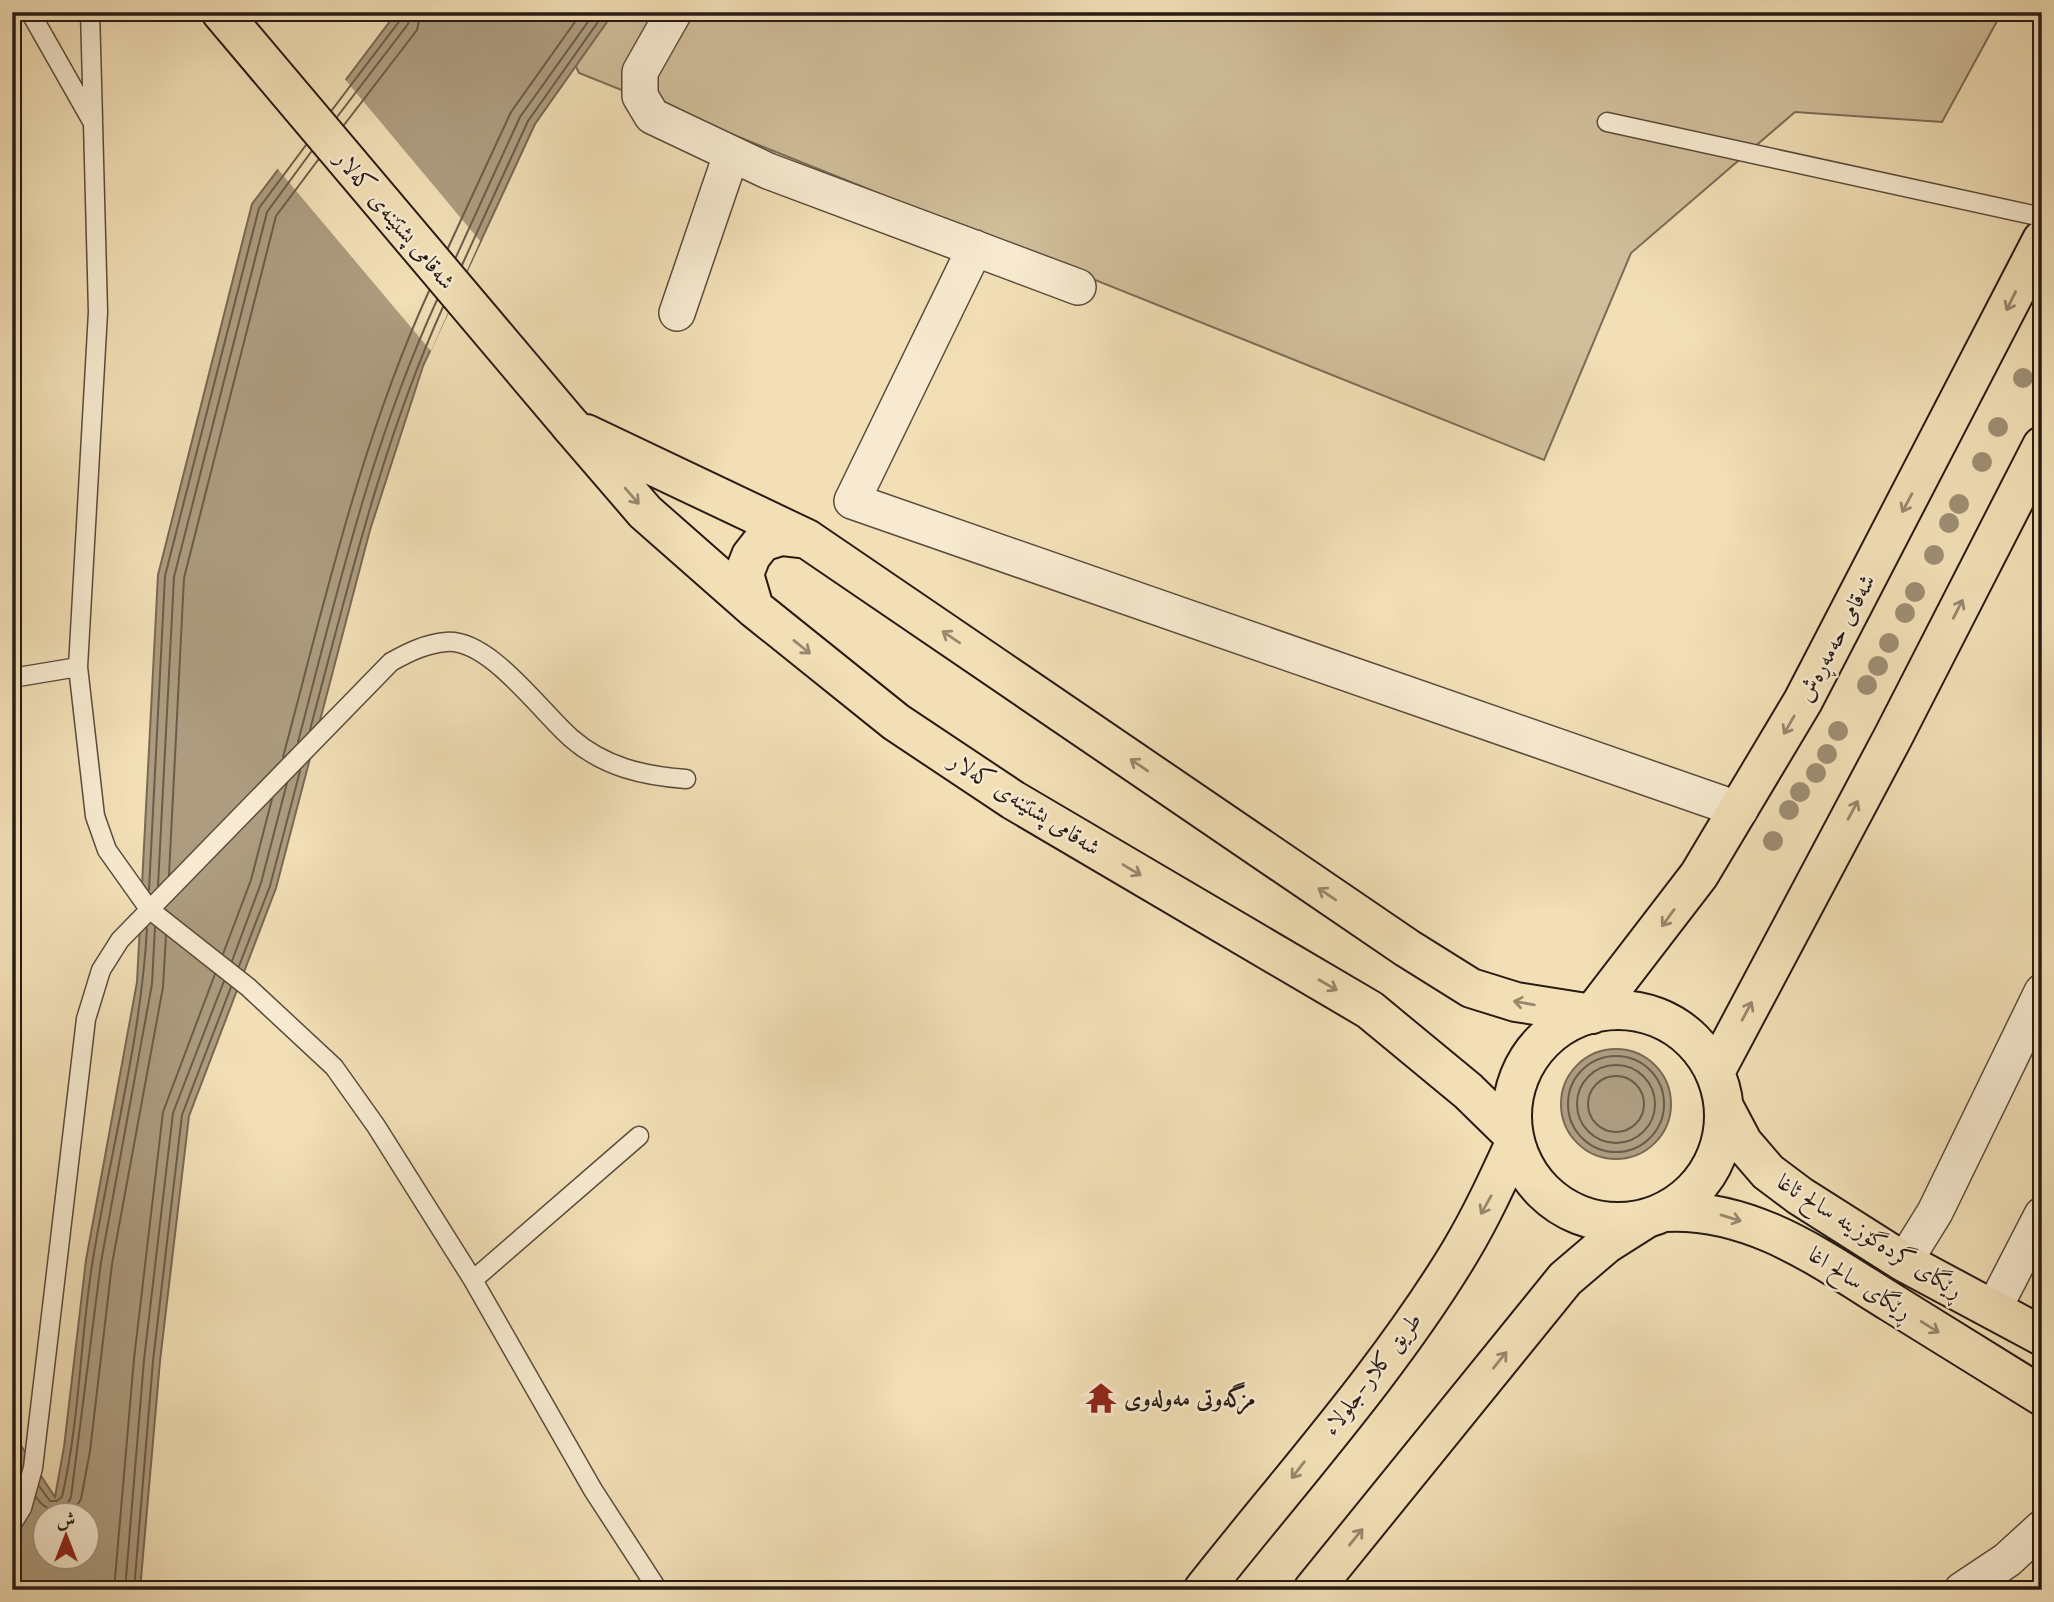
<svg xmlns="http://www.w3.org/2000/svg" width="2054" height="1602" viewBox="0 0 2054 1602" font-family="Cardo,Amiri,serif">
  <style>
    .green { fill: #d0be9a; stroke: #7c6c57; stroke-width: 2 }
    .water { fill: #ad9c7f; stroke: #786854; stroke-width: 2; fill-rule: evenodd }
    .pier { fill: #f2dfb6 }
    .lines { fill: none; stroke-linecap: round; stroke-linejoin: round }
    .shore { stroke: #6a5c4a; stroke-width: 2 }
    .lane-casing { stroke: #5a4c3c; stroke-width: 21 }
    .street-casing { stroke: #5a4c3c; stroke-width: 38 }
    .primary-casing { stroke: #281b14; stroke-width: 42 }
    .highway-casing { stroke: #281b14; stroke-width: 42 }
    .lane { stroke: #f7ead0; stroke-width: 18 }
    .street { stroke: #f7ead0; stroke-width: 35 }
    .primary { stroke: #f2dfb6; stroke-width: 38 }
    .highway { stroke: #f2dfb6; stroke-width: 38 }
    .tree { fill: #9e8e73 }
    .oneway { stroke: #97876d }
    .labels { text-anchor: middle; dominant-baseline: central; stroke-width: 5; stroke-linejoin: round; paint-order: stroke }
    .street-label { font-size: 23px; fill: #281b14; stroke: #f7ead0 }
    .poi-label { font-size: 23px; font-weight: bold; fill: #281b14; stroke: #f7ead0; text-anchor: start }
  </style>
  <rect width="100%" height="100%" fill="#f2dfb6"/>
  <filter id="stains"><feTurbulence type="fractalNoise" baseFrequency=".00286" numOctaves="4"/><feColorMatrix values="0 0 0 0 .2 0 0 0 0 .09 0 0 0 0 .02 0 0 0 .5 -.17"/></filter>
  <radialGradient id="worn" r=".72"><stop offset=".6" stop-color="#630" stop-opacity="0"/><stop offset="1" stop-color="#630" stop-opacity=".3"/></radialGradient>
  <path class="green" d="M550,12H2002L1942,122L1795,112L1631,253L1544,460L579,73Z"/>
  <path class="water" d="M397,12H614L535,124L423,366L370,530L276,888L189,1116L160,1361L140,1590H12V1432L55,1497L64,1447L86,1260L137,982L158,575L252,204ZM46,1514H88V1556H46Z
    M1561 1104a55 55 0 1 1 110 0a55 55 0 1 1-110 0Z"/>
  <path class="pier" d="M343,77L480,241L431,351L276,167Z"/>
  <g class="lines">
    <path class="shore" d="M332,110L401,19L402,12
      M337,117L408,24L411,12
      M344,125L417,30L421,12
      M448,248L511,112L582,12
      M456,257L520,117L595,12
      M462,265L528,121L605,12
      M310,730C348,587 382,442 443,307
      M298,742C337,593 372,441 437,300
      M283,757C325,600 361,440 429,291
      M169,875L184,578L276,216L318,160
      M158,886L174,577L267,212L311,152
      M149,890L165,576L259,208L306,145
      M223,954L251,880L272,799
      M232,961L261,883L287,783
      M239,966L270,886L300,771
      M1568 1104a48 48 0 1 1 96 0a48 48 0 1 1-96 0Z
      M1577 1104a39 39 0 1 1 78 0a39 39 0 1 1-78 0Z
      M1588 1104a28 28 0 1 1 56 0a28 28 0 1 1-56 0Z
      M39,1486L50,1501H57L62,1497C80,1419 80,1338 93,1259C111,1149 141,1039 147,928
      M36,1497C46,1512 63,1516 71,1497L101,1262L152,984L155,927
      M72,1514L81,1499L90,1451L112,1264L163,987L166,935
      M114,1590L134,1359L163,1112L215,974
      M125,1590L144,1360L173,1113L224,981
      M134,1590L153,1361L182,1115L231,987"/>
    <defs>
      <path id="lane" d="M30,12L93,123L98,312L78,667L95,816L107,850L149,909L248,987L334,1067L376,1126L473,1280L593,1490L658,1590
        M90,12L93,120
        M1607,122L2042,217
        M12,678L78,667
        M473,1280L639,1136
        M12,1524L22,1508L33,1468L86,1019L101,970L120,940L391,662C409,652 425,644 446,642C489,638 541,712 571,738C604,767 644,776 686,779"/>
      <path id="street" d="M674,12L640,72V96L652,116L768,171L1078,287
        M975,248L852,501L1740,810
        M677,313L731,155
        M1904,1262L1935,1212L2042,992
        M1993,1310L2042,1215
        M1962,1590L2007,1560L2042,1528"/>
      <path id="primary" d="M221,12L571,426"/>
      <path id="highway" d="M571,426L645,512L754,608L896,722L1013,800L1370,1010L1468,1091L1514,1136
        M586,434L807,539L1407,948L1471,988L1516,1002L1592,1014
        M754,608L744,574L751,556L762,542L781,536L807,539
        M1512 1116a106 106 0 1 1 212 0a106 106 0 1 1-212 0Z
        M1593,1013L1699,875L1803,701L2042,240
        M1715,1072L1893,737L2042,446
        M1724,1107L1743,1143L1768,1172L1800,1196L1904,1262L2042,1336
        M1664,1212C1752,1207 1821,1259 1892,1303C1942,1334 1992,1365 2042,1396
        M1203,1590C1289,1481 1389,1370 1460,1252C1481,1217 1498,1180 1515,1143
        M1313,1590L1565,1279L1606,1244L1647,1218"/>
    </defs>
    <use href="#lane" class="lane-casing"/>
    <use href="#street" class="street-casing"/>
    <use href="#primary" class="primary-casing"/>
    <use href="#highway" class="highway-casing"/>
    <use href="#lane" class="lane"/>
    <use href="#street" class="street"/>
    <use href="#primary" class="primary"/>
    <use href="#highway" class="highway"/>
  </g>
  <g class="tree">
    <circle cx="2023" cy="378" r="10"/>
    <circle cx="1998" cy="427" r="10"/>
    <circle cx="1982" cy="462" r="10"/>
    <circle cx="1959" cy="504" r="10"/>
    <circle cx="1949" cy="523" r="10"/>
    <circle cx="1934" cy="555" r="10"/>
    <circle cx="1915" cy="592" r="10"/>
    <circle cx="1905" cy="613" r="10"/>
    <circle cx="1889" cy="643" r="10"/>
    <circle cx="1878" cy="666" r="10"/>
    <circle cx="1867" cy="685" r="10"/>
    <circle cx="1838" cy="731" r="10"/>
    <circle cx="1827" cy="754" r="10"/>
    <circle cx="1816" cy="773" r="10"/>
    <circle cx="1800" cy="792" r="10"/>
    <circle cx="1789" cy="810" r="10"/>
    <circle cx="1773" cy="841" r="10"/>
  </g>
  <defs><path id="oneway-shaft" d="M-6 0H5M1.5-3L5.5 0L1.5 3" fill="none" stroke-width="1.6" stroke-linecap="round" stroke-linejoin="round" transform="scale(1.75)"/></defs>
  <g class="oneway">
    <use href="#oneway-shaft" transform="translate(2011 301) rotate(116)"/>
    <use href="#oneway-shaft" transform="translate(632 496) rotate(49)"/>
    <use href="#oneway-shaft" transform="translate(1907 503) rotate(118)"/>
    <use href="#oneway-shaft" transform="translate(1958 609) rotate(-63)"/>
    <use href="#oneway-shaft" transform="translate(951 637) rotate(-146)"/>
    <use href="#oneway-shaft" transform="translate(802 647) rotate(39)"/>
    <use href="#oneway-shaft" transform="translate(1789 725) rotate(120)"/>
    <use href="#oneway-shaft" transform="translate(1139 765) rotate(-146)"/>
    <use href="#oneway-shaft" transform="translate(1853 810) rotate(-62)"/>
    <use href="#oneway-shaft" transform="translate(1132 870) rotate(31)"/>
    <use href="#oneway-shaft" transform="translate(1327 894) rotate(-146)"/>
    <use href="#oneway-shaft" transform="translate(1668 918) rotate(126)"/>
    <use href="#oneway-shaft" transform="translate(1328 985) rotate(30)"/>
    <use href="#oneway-shaft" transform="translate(1524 1003) rotate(-170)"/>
    <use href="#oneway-shaft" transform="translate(1747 1011) rotate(-62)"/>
    <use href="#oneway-shaft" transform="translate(1486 1205) rotate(119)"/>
    <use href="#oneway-shaft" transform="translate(1731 1218) rotate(17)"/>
    <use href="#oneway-shaft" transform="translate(1930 1327) rotate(32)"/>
    <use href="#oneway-shaft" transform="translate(1500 1360) rotate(-51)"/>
    <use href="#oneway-shaft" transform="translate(1298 1470) rotate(128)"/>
    <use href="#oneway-shaft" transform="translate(1356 1537) rotate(-51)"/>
  </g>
  <defs>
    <symbol id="temple-bare" viewBox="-9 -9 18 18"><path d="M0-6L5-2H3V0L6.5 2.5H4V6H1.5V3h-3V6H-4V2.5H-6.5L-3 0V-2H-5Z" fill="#8f2418" stroke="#f7ead0" stroke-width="2.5" paint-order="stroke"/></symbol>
  </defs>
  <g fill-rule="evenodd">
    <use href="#temple-bare" x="1079" y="1376" width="44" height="44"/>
  </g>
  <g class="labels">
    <g class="street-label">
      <text transform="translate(395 220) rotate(50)">شەقامی پشتێنەی کەلار</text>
      <text transform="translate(1836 638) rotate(-62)">شەقامی حەمەڕەش</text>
      <text transform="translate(1025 804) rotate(32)">شەقامی پشتێنەی کەلار</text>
      <text transform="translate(1870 1236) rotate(32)">ڕێگای گردەگۆزینە سالح ئاغا</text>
      <text transform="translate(1860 1283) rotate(32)">ڕێگای سالح اغا</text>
      <text transform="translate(1372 1374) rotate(-53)">طريق كلار-جلولاء</text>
    </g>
    <g class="poi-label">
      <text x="1124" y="1398">مزگەوتی مەولەوی</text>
    </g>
  </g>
  <rect width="2054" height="1602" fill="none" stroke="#f2dfb6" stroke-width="42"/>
  <rect x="14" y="14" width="2026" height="1574" fill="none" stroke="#281b14" stroke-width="3.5"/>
  <rect x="21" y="21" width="2012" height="1560" fill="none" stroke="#281b14" stroke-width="2"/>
  <g transform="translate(66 1536)"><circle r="33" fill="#f7ead0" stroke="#a49785" stroke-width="2"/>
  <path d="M0-5L12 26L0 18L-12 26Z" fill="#8f2418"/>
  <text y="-10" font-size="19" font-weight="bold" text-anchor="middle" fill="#281b14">ش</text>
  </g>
  <rect width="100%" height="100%" filter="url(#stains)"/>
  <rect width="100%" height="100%" fill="url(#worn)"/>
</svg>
